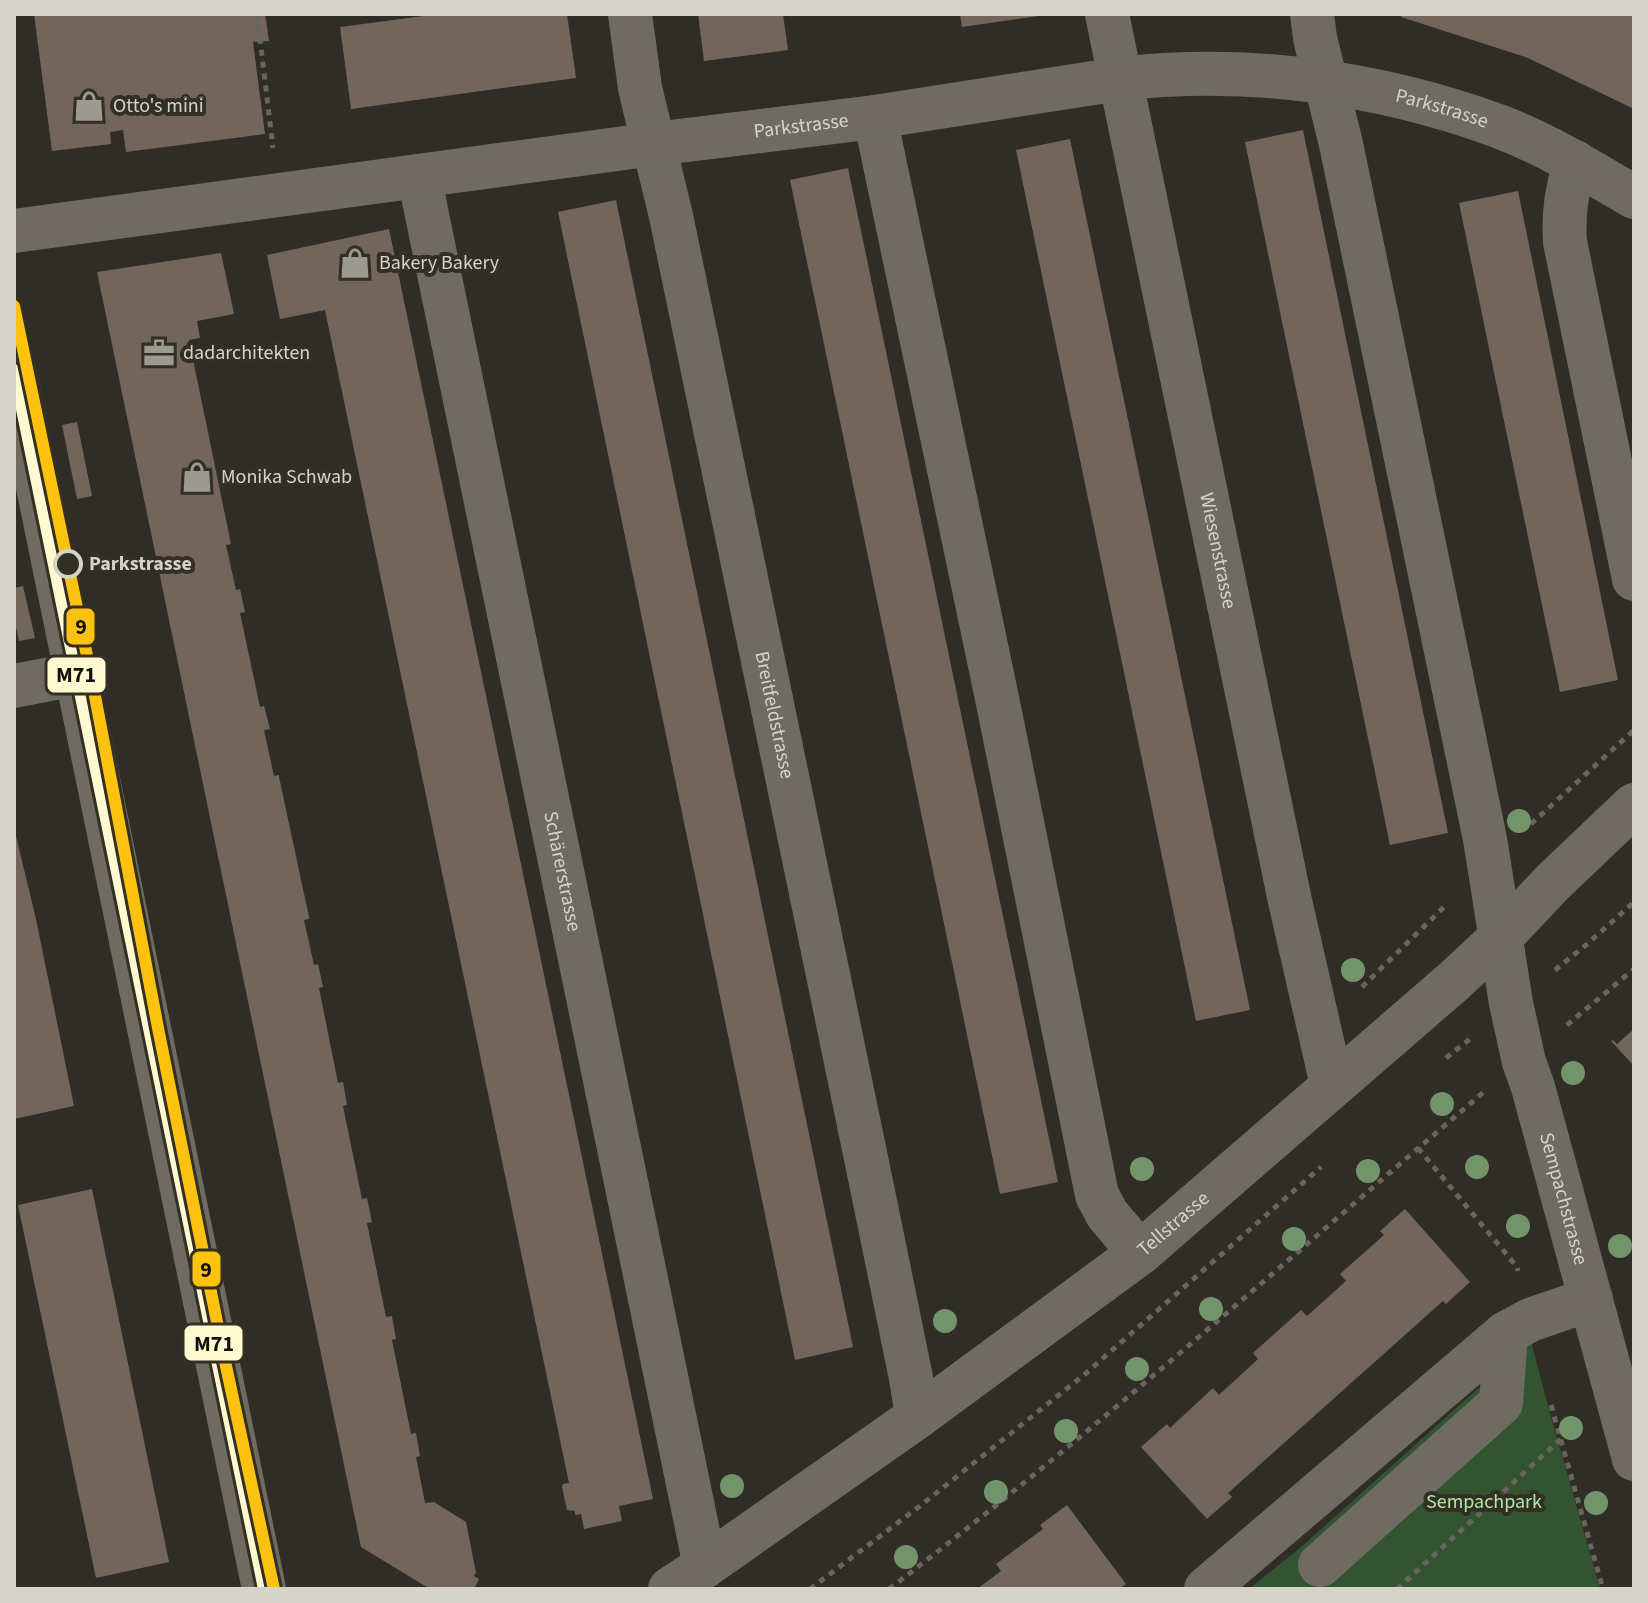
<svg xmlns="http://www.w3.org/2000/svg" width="1648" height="1603" viewBox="0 0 1648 1603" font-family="'Source Sans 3',sans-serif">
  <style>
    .green { fill: #335430 }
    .building { fill: #72665c }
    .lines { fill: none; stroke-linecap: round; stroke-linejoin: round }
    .path { stroke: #68655f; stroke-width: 5; stroke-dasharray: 6 6; stroke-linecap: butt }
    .minor { stroke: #6f6b62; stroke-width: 44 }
    .bus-1-casing { stroke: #332f22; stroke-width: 18 }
    .bus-1 { stroke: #fff9d1; stroke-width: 12 }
    .tram-1-casing { stroke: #332f22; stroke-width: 18 }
    .tram-1 { stroke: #fdc210; stroke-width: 12 }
    .tree { fill: #72946b }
    .stop-dot { fill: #332f22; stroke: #d6d3cb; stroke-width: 4 }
    .labels { text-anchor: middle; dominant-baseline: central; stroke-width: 8; stroke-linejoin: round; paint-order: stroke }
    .poi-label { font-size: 20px; fill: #d6d3cb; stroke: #332f22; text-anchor: start }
    .street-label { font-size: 20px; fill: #d6d3cb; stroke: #332f22 }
    .stop-label { font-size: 20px; font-weight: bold; fill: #d6d3cb; stroke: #332f22; text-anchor: start }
    .park-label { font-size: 20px; fill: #a9e9a4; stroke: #332f22 }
    .line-badge { stroke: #332f22; stroke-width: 3 }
    .pale-badge-label { font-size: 22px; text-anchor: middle; font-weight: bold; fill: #111 }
  </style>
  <rect width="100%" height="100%" fill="#2f2d26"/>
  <path class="green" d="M1531,1341L1548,1406L1600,1589H1249L1300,1548Z"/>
  <path class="building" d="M34,14H265L269,41L253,42L265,134L126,152L123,130L110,132L111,144L52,151Z
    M439,14H567L576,78L351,109L340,27Z
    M698,14H783L788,50L704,61Z
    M960,14H1039V16L962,27Z
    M1401,14H1634V109L1528,58L1401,17Z
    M1303,130L1448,833L1390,845L1245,142Z
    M1070,139L1250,1010L1196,1021L1016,150Z
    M848,168L1058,1182L1000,1194L790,180Z
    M1518,191L1618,680L1560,692L1459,203Z
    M616,200L853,1347L795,1360L558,212Z
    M389,229L653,1499L619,1506L622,1521L584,1529L581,1514L575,1515V1511L567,1510L562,1487L563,1484L569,1483L325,310L280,319L267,255Z
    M221,253L234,314L197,321L200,338L189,340L231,544L226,545L236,590L240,589L245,612L240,613L260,707L264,706L270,729L264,730L274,776L279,775V777L309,917V919L304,920L314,965L318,964L323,987L319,988L338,1083L343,1082L347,1105L343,1106L362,1199L367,1198L372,1222L367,1223L386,1317L392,1316L396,1339L392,1340L411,1434L416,1433L420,1456L416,1457L425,1503L434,1502L466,1522L476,1573L474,1576L479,1579L474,1589H430L361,1547L97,272Z
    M77,422L92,496L77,499L62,425Z
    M23,586L35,638L19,641L14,618V588Z
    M14,828L36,919L74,1106L14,1119Z
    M1634,1029V1066L1611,1041L1613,1040L1617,1044Z
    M92,1189L169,1562L96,1578L18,1205Z
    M1405,1209L1470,1282L1446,1304L1443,1301L1228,1493L1232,1497L1207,1519L1141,1447L1167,1424L1170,1428L1213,1388L1219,1395L1258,1359L1253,1353L1301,1310L1307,1316L1346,1281L1340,1274L1384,1235L1380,1231Z
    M1067,1505L1126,1584L1119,1589H977L1001,1571L996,1564L1043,1529L1040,1525Z"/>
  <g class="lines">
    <path class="path" d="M257,14L273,148
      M1531,824L1634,730
      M1555,970L1586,945L1634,902
      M1362,987L1446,905
      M1567,1025L1634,969
      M1446,1058L1470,1039
      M1418,1148L1517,1267L1518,1271
      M1551,1405L1603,1589
      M810,1589L920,1506L1085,1374L1321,1167
      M889,1589C1095,1432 1288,1259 1485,1091
      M1397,1589L1561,1439"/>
    <g class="minor">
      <path id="s1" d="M630,14L640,88L671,216L873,1192L911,1378L917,1417"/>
      <path id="s2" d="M1107,14L1290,901L1332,1085"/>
      <path id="s3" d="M1312,14L1315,38L1341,144L1485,839L1511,1003L1524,1062L1533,1087L1634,1459"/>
      <path d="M875,117L998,703L1097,1195L1107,1214L1140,1253"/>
      <path d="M1575,162C1567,191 1563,212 1565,242L1634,579"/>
      <path id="s4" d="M419,176L705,1566"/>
      <path id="s5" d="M14,231L654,144L875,117L1119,79C1247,64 1378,82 1498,126C1546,144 1590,171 1634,197"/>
      <path d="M14,370L264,1589"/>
      <path d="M14,686L76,674"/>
      <path d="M1320,1565L1501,1403L1506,1333"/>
      <path id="s6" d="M670,1589L705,1566L917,1417L1140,1253L1454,981L1501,937L1553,882L1634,805"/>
      <path d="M1206,1589L1506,1333L1530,1320L1591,1299"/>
    </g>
    <defs>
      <path id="bus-1" d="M14,370L264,1589"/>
    </defs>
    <use href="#bus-1" class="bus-1-casing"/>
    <use href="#bus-1" class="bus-1"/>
    <defs>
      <path id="tram-1" d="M14,306L91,675L158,1028L223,1352L274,1589"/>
    </defs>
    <use href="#tram-1" class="tram-1-casing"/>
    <use href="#tram-1" class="tram-1"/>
  </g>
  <g class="tree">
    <circle cx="1519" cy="821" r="12"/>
    <circle cx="1353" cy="970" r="12"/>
    <circle cx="1573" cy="1073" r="12"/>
    <circle cx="1442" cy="1104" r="12"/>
    <circle cx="1477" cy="1167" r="12"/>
    <circle cx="1142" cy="1169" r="12"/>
    <circle cx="1368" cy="1171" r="12"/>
    <circle cx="1518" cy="1226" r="12"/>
    <circle cx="1294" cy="1239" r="12"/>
    <circle cx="1620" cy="1246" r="12"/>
    <circle cx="1211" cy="1309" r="12"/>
    <circle cx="945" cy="1321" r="12"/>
    <circle cx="1137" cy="1369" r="12"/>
    <circle cx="1571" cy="1428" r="12"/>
    <circle cx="1066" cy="1431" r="12"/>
    <circle cx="732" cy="1486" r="12"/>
    <circle cx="996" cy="1492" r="12"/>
    <circle cx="1596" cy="1503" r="12"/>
    <circle cx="906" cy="1557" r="12"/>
  </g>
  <defs>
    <symbol id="shop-bare" viewBox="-9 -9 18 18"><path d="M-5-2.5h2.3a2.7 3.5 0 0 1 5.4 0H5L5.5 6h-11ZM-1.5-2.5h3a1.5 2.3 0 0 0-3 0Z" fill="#9c9991" stroke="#332f22" stroke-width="2.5" paint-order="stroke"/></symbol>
    <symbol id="office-bare" viewBox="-9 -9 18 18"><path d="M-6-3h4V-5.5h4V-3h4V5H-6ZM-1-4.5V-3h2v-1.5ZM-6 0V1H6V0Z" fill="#9c9991" stroke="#332f22" stroke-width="2.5" paint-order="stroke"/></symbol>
  </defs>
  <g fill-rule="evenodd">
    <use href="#shop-bare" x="67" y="84" width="44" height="44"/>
    <use href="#shop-bare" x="333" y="241" width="44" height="44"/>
    <use href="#office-bare" x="137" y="331" width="44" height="44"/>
    <use href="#shop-bare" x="175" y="455" width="44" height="44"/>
  </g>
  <circle class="stop-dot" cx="68" cy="564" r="13"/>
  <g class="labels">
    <g class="poi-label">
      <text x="113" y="106">Otto's mini</text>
      <text x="379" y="263">Bakery Bakery</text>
      <text x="183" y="353">dadarchitekten</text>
      <text x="221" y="477">Monika Schwab</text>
    </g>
    <g class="street-label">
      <text stroke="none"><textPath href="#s5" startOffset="1442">Parkstrasse</textPath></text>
      <text stroke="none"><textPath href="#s5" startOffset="794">Parkstrasse</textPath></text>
      <text stroke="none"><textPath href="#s2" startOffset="548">Wiesenstrasse</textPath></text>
      <text stroke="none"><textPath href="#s1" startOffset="716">Breitfeldstrasse</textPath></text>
      <text stroke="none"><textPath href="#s4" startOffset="710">Schärerstrasse</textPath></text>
      <text stroke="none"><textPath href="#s3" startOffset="1212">Sempachstrasse</textPath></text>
      <text stroke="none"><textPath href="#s6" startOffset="622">Tellstrasse</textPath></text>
    </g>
    <g class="stop-label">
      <text x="89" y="564">Parkstrasse</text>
    </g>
    <g class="park-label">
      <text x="1484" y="1502">Sempachpark</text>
    </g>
  </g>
  <g class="line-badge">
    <rect x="65" y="607" width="31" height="39" rx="8" fill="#fdc210"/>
    <rect x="46" y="656" width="61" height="38" rx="8" fill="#fff9d1"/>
    <rect x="191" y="1250" width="31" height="38" rx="8" fill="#fdc210"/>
    <rect x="183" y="1324" width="61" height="38" rx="8" fill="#fff9d1"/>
  </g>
  <g class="pale-badge-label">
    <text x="81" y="634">9</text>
    <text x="76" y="682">M71</text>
    <text x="206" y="1277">9</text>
    <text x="214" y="1351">M71</text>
  </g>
  <rect width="1648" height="1603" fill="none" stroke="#d6d3cb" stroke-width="32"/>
</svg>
